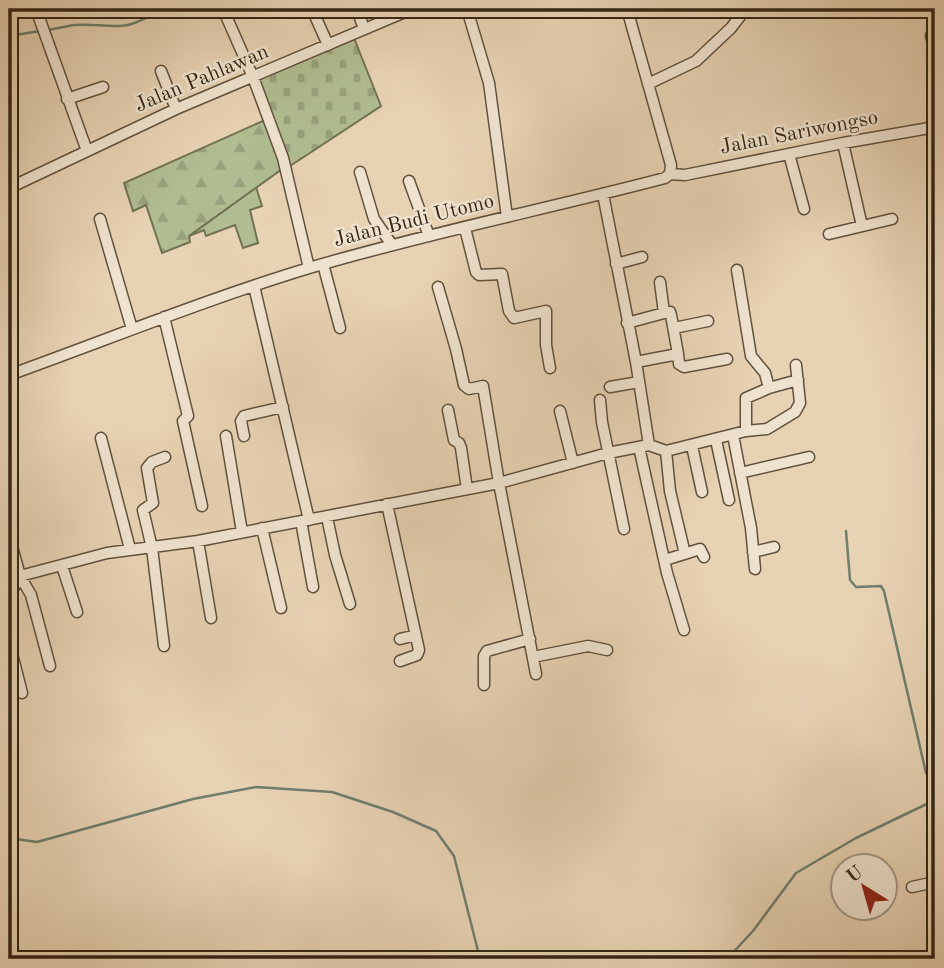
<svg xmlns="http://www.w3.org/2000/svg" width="944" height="968" viewBox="0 0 944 968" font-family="'Old Standard TT',serif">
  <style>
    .green { fill: #b0bd91; stroke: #727252; stroke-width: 2 }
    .forest { fill: url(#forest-firs); stroke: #727252; stroke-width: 2 }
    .cemetery { fill: url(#cemetery-stones); stroke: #727252; stroke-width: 2 }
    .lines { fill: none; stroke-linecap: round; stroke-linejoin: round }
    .stream { stroke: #707e6d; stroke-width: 2.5 }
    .minor-casing { stroke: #62513c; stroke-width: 13 }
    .minor { stroke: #efe2ce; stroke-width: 10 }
    .labels { text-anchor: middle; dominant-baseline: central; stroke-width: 5; stroke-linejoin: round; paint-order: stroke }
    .street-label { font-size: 21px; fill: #352614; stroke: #efe2ce }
  </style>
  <defs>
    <pattern id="forest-firs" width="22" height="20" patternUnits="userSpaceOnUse" patternTransform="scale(1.75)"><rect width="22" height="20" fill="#b0bd91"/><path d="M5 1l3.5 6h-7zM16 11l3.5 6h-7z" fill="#98a27c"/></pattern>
    <pattern id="cemetery-stones" width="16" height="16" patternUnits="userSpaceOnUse" patternTransform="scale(1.75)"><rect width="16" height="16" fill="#b0bd91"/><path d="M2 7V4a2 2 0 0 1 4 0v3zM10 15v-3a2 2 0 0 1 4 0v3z" fill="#98a27c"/></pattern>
  </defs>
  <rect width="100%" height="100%" fill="#e7d2b3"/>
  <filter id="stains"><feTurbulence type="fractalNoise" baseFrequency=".00286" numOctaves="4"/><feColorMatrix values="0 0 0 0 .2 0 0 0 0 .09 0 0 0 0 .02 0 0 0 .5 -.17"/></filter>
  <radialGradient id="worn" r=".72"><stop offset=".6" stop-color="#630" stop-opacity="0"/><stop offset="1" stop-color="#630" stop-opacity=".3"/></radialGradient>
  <path class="green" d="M256,187L262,206L250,210L258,243L243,248L235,225L206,236L204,230L189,236Z"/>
  <path class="forest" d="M265,120L282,169L189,236L190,242L162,253L146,205L133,211L124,183Z"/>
  <path class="cemetery" d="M354,38L381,106L290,166L258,79Z"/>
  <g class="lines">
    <path class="stream" d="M47,30C56,29 65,26 75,25C116,23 122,35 161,9
      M9,36L40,31
      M846,531L850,580L856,587L881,586L884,591L926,773L935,786
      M9,838L37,842L193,799L256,787L332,792L393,812L436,831L454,856L480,959
      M727,959L753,931L796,873L856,838L935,800"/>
    <defs>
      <path id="minor" d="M36,9L87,151
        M223,9L253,77L283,158L309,268
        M312,9L328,45
        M357,9L364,29
        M467,9L489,83L507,217
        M935,25L931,36L935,50
        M161,71L176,109
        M648,84L696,61L731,28L744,11
        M67,99L103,87
        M843,143L862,226
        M789,154L804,209
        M360,172L374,219L392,245
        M670,174L685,175L843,143L935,127
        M409,181L429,236
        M9,188L176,109L412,9
        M603,194L636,362L649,445
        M100,219L132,329
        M465,228L476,272L479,275L502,274L509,311L514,318L546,311V345L550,368
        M829,234L892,219
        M323,264L340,328
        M616,264L642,257
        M737,270L751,356L765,373L769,388L746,398V431
        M660,282L664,313
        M254,286L309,520
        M438,287L456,349L464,385L469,389L483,386L499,483L536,674
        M164,317L188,416L183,421L202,506
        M627,323L664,313L670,312L671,315L678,354L636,362
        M674,328L708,321
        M678,354L679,364L684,367L727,359
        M9,375C109,339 207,299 309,268C427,233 547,209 665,178L670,174L671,165L627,9
        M610,387L639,382
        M769,388L798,380
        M600,400L602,422L624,529
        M448,410L454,440L459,443L461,448L467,489
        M560,411L573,463
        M733,435L751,528L755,569
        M226,436L242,532
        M244,436L241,421L244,416L283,407
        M101,438L130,549
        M716,440L729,500
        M692,446L702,492
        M639,447L667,573L684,630
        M666,451L670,491L685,554
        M740,473L809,457
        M387,504L419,650L417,655L400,661
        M327,517L335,555L350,604
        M301,521L313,587
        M262,528L281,608
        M9,535L20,576L31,595L50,666
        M198,541L211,618
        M753,552L774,547
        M665,560L700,549L704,557
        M62,566L77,612
        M9,596L20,576L107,553L198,541L499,483L608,453L649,445L666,451L746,431L767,429L795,412L800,403L796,365
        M400,639L416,635
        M9,642L22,693
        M164,646L152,548L143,510L153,503L147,468L152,462L165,457
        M533,657L588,646L607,650
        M484,685V656L487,651L530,639
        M912,887L935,882"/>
    </defs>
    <use href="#minor" class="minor-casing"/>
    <use href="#minor" class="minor"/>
  </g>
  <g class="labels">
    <g class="street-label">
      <text transform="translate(202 79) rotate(-23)">Jalan Pahlawan</text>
      <text transform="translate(799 133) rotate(-11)">Jalan Sariwongso</text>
      <text transform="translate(414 221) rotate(-14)">Jalan Budi Utomo</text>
    </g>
  </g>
  <rect width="944" height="968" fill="none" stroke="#e7d2b3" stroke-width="35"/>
  <rect x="10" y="10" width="923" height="947" fill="none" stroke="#352614" stroke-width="3.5"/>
  <rect x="18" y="18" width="909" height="933" fill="none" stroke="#352614" stroke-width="2"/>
  <g transform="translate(864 887) rotate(323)"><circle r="33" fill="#efe2ce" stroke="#a59784" stroke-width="2"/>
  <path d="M0-5L12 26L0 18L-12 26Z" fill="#8f2418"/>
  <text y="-10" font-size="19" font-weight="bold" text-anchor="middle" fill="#352614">U</text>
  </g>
  <rect width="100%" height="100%" filter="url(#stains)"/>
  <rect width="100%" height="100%" fill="url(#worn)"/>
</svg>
